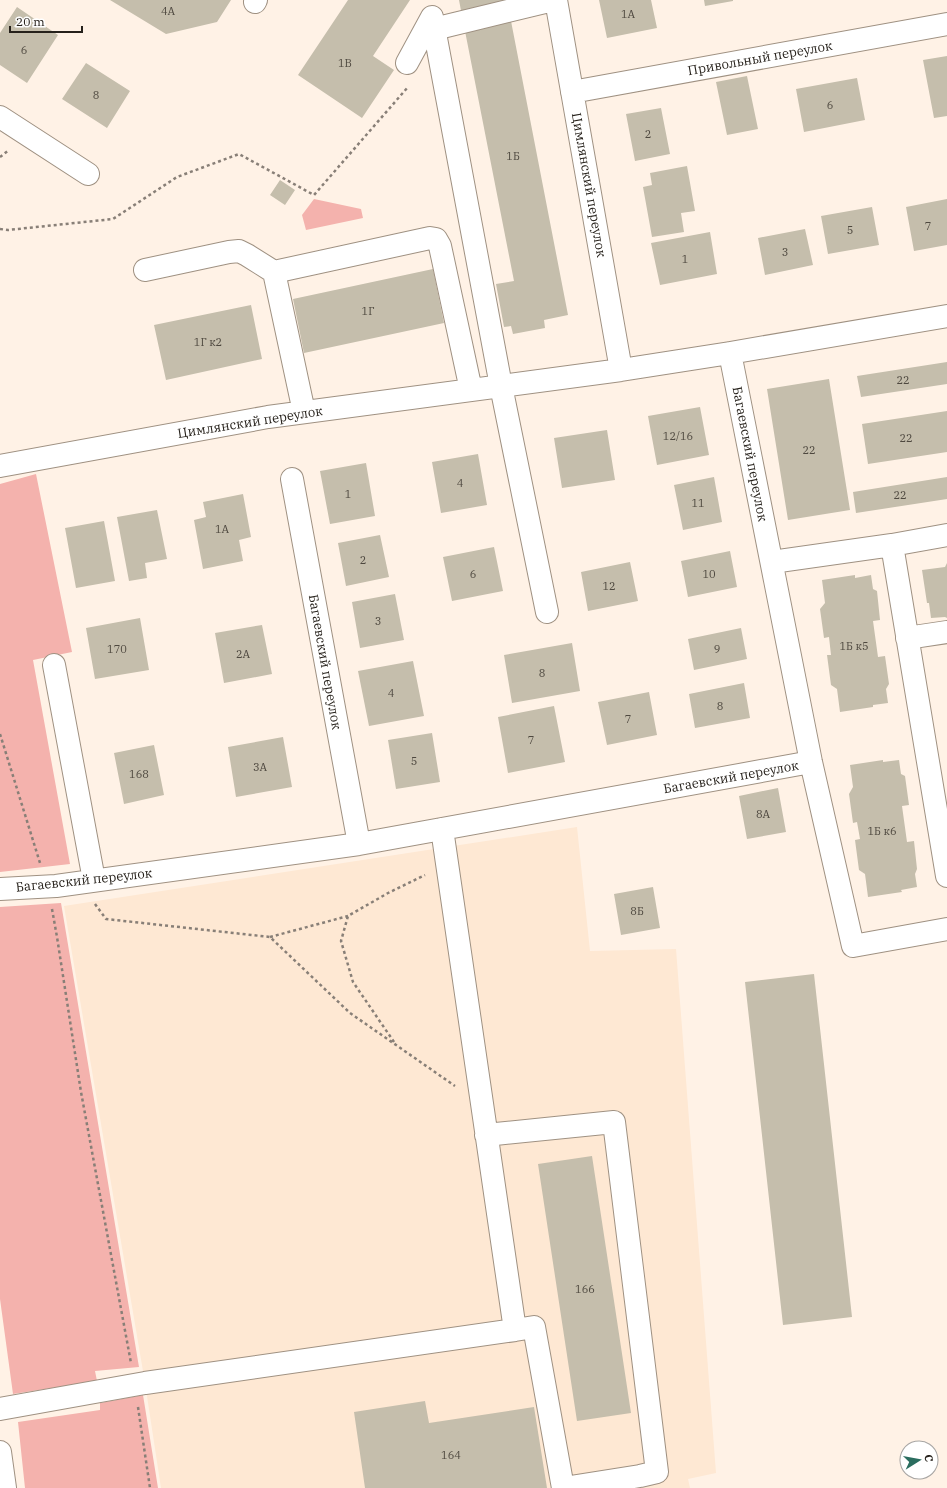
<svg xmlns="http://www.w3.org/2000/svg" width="947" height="1488" viewBox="0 0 947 1488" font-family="'IBM Plex Serif',serif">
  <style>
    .built { fill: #fee8d3 }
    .green { fill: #f4b2ad }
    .building { fill: #c5beac }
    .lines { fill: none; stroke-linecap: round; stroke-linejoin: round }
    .minor-casing { stroke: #9f9182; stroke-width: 24 }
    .major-casing { stroke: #9f9182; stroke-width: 24 }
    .path { stroke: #887f77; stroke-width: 2.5; stroke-dasharray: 3 3; stroke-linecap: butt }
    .minor { stroke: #fff; stroke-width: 22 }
    .major { stroke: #fff; stroke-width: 22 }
    .labels { text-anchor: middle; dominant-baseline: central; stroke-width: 3; stroke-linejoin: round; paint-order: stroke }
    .number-label { font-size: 11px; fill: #4e483f }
    .street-label { font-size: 13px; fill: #26211b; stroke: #fff }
  </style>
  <rect width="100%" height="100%" fill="#fff2e6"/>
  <path class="built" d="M577,827L590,951L676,949L716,1473L688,1479L690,1488H161L145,1383L64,906Z"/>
  <path class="green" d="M314,199L361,209L363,218L306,230L302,215Z
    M36,474L72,652L33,660L70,864L0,872V484Z
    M61,903L139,1367L95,1371L97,1381L13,1394L0,1299V907Z
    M143,1395L158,1488H25L18,1422L100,1410V1403Z"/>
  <path class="building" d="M110,0H231L217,22L166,34Z
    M348,0H410L373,56L394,70L362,118L298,75Z
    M459,0H507L462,16Z
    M599,0H651L657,28L607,38Z
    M704,0H733V1L705,6Z
    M17,7L58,35L27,83L0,65V33Z
    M511,21L568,315L544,320L545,328L513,334L511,326L504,327L496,284L514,281L465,31Z
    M947,56V116L934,118L923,60Z
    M86,63L130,91L107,128L62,99Z
    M747,76L758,129L727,135L716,82Z
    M857,78L865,120L804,132L796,89Z
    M661,108L670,154L635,161L626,114Z
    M687,166L695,211L681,213L684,232L652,237L643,187L652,185L650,173Z
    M280,180L295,190L285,205L270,195Z
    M947,199V245L914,251L906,207Z
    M872,207L879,245L828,254L821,216Z
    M805,229L813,265L765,275L758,238Z
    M710,232L717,274L660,285L651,243Z
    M433,269L444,323L304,353L293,299Z
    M251,305L262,359L166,380L154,325Z
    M947,362V384L861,397L857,376Z
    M829,379L850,510L788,520L767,389Z
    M700,407L709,455L657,465L648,416Z
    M947,411V452L868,464L862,424Z
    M607,430L615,480L562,488L554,438Z
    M478,454L487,505L441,513L432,462Z
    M366,463L375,516L330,524L320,471Z
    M714,477L722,522L683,530L674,485Z
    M947,477V499L856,513L853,492Z
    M243,494L251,537L239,540L243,561L203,569L194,520L206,517L203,502Z
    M157,510L167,559L145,563L147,578L129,581L117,517Z
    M104,521L115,581L76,588L65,528Z
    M380,535L389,577L346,586L338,543Z
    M494,547L503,591L452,601L443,557Z
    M730,551L737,587L688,597L681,561Z
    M630,562L638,601L588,611L581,572Z
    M947,563V618L945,617L931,618L929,603H927L922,570L945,567Z
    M855,575V578L871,575L873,589L877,591L880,620L873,621L878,657L885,656L889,684L886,689L888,703L873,705V707L840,712L837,689L831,685L827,655H831L829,637L824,638L820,609L825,603L822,580Z
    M395,594L404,640L360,648L352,602Z
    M140,618L149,670L95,679L86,628Z
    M262,625L272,674L224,683L215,633Z
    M741,628L747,659L694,670L688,639Z
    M572,643L580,691L512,703L504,655Z
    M413,661L424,716L369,726L358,671Z
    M744,683L750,718L695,728L689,694Z
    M649,692L657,735L607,745L598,702Z
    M554,706L565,762L508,773L498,717Z
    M432,733L440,782L396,789L388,740Z
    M283,737L292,787L236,797L228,747Z
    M154,745L164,795L124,804L114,753Z
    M883,760V762L899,760L901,774L905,776L909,805L902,806L907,842L914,841L917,869L915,874L917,887L901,890L902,892L868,897L865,874L859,870L855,840L860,839L857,822L853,823L849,794L853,787L850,765Z
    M778,788L786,832L747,839L739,796Z
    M653,887L660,928L621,935L614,894Z
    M814,974L852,1317L783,1325L745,982Z
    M592,1156L631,1413L577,1421L538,1164Z
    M425,1401L429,1423L534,1407L547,1488H365L354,1412Z"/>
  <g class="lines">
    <defs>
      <path id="minor" d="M556,0L621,370
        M255,2L256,0
        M434,29L553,0
        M407,63L432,17L501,386L547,612
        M572,92L947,24
        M0,117L88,174
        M145,270L229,252L239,251L247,255L274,272
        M730,353L811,762L853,946L947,929
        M304,412L274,272L430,238L436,239L440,246L471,390
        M0,466L268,417L621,370L730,353L947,316
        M292,479L359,844
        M892,545L947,535
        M772,562L892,545L947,876
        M907,638L947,632
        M54,665L94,880
        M0,889L56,886L359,844L811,762
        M486,1135L614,1122L657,1472L640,1476L564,1488
        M515,1330L534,1327L563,1488
        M0,1409L145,1383L515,1330L442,829"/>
      <path id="major" d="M0,1452L5,1488"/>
    </defs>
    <use href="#minor" class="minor-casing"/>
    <use href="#major" class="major-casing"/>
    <path class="path" d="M0,157L9,150
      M0,229L8,230L113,219L177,177L239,154L314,195L408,87
      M0,734L40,863
      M95,904L106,919L270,937L350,1013L455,1086
      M52,909L57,937L81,1092L131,1363
      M270,937L348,916
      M394,1042L353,982L341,941L348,916L388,893L425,875
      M138,1407L150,1488"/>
    <use href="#minor" class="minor"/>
    <use href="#major" class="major"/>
  </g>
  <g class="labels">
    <g class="number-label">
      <text x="168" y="11">4А</text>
      <text x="628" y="14">1А</text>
      <text x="24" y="50">6</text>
      <text x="345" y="63">1В</text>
      <text x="96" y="95">8</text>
      <text x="830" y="105">6</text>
      <text x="648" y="134">2</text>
      <text x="513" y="156">1Б</text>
      <text x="928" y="226">7</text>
      <text x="850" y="230">5</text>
      <text x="785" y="252">3</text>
      <text x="685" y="259">1</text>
      <text x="368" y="311">1Г</text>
      <text x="208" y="342">1Г к2</text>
      <text x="903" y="380">22</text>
      <text x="678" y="436">12/16</text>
      <text x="906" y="438">22</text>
      <text x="809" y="450">22</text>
      <text x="460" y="483">4</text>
      <text x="348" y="494">1</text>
      <text x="900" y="495">22</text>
      <text x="698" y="503">11</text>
      <text x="222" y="529">1А</text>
      <text x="363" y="560">2</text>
      <text x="473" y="574">6</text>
      <text x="709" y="574">10</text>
      <text x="609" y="586">12</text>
      <text x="378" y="621">3</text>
      <text x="854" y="646">1Б к5</text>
      <text x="117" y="649">170</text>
      <text x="717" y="649">9</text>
      <text x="243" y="654">2А</text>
      <text x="542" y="673">8</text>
      <text x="391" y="693">4</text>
      <text x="720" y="706">8</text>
      <text x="628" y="719">7</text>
      <text x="531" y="740">7</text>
      <text x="414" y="761">5</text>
      <text x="260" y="767">3А</text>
      <text x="139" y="774">168</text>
      <text x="763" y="814">8А</text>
      <text x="882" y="831">1Б к6</text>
      <text x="637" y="911">8Б</text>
      <text x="585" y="1289">166</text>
      <text x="451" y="1455">164</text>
    </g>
    <g class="street-label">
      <text transform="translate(760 58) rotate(-10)">Привольный переулок</text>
      <text transform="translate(589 185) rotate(80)">Цимлянский переулок</text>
      <text transform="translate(250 422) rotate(-9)">Цимлянский переулок</text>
      <text transform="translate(750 454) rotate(79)">Багаевский переулок</text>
      <text transform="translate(325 662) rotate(80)">Багаевский переулок</text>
      <text transform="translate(731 777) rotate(-10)">Багаевский переулок</text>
      <text transform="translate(84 880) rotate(-6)">Багаевский переулок</text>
    </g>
  </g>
  <g transform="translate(919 1460) rotate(79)"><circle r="19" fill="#ffffff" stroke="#a8a6a4"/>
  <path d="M0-3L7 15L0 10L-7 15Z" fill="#2a6d5f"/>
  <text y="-6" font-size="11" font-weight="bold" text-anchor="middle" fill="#26211b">С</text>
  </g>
  <path d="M10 26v6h72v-6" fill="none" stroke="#26211b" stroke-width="2"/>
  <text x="16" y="26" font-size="12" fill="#26211b" stroke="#ffffff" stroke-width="3" paint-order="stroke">20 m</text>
</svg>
